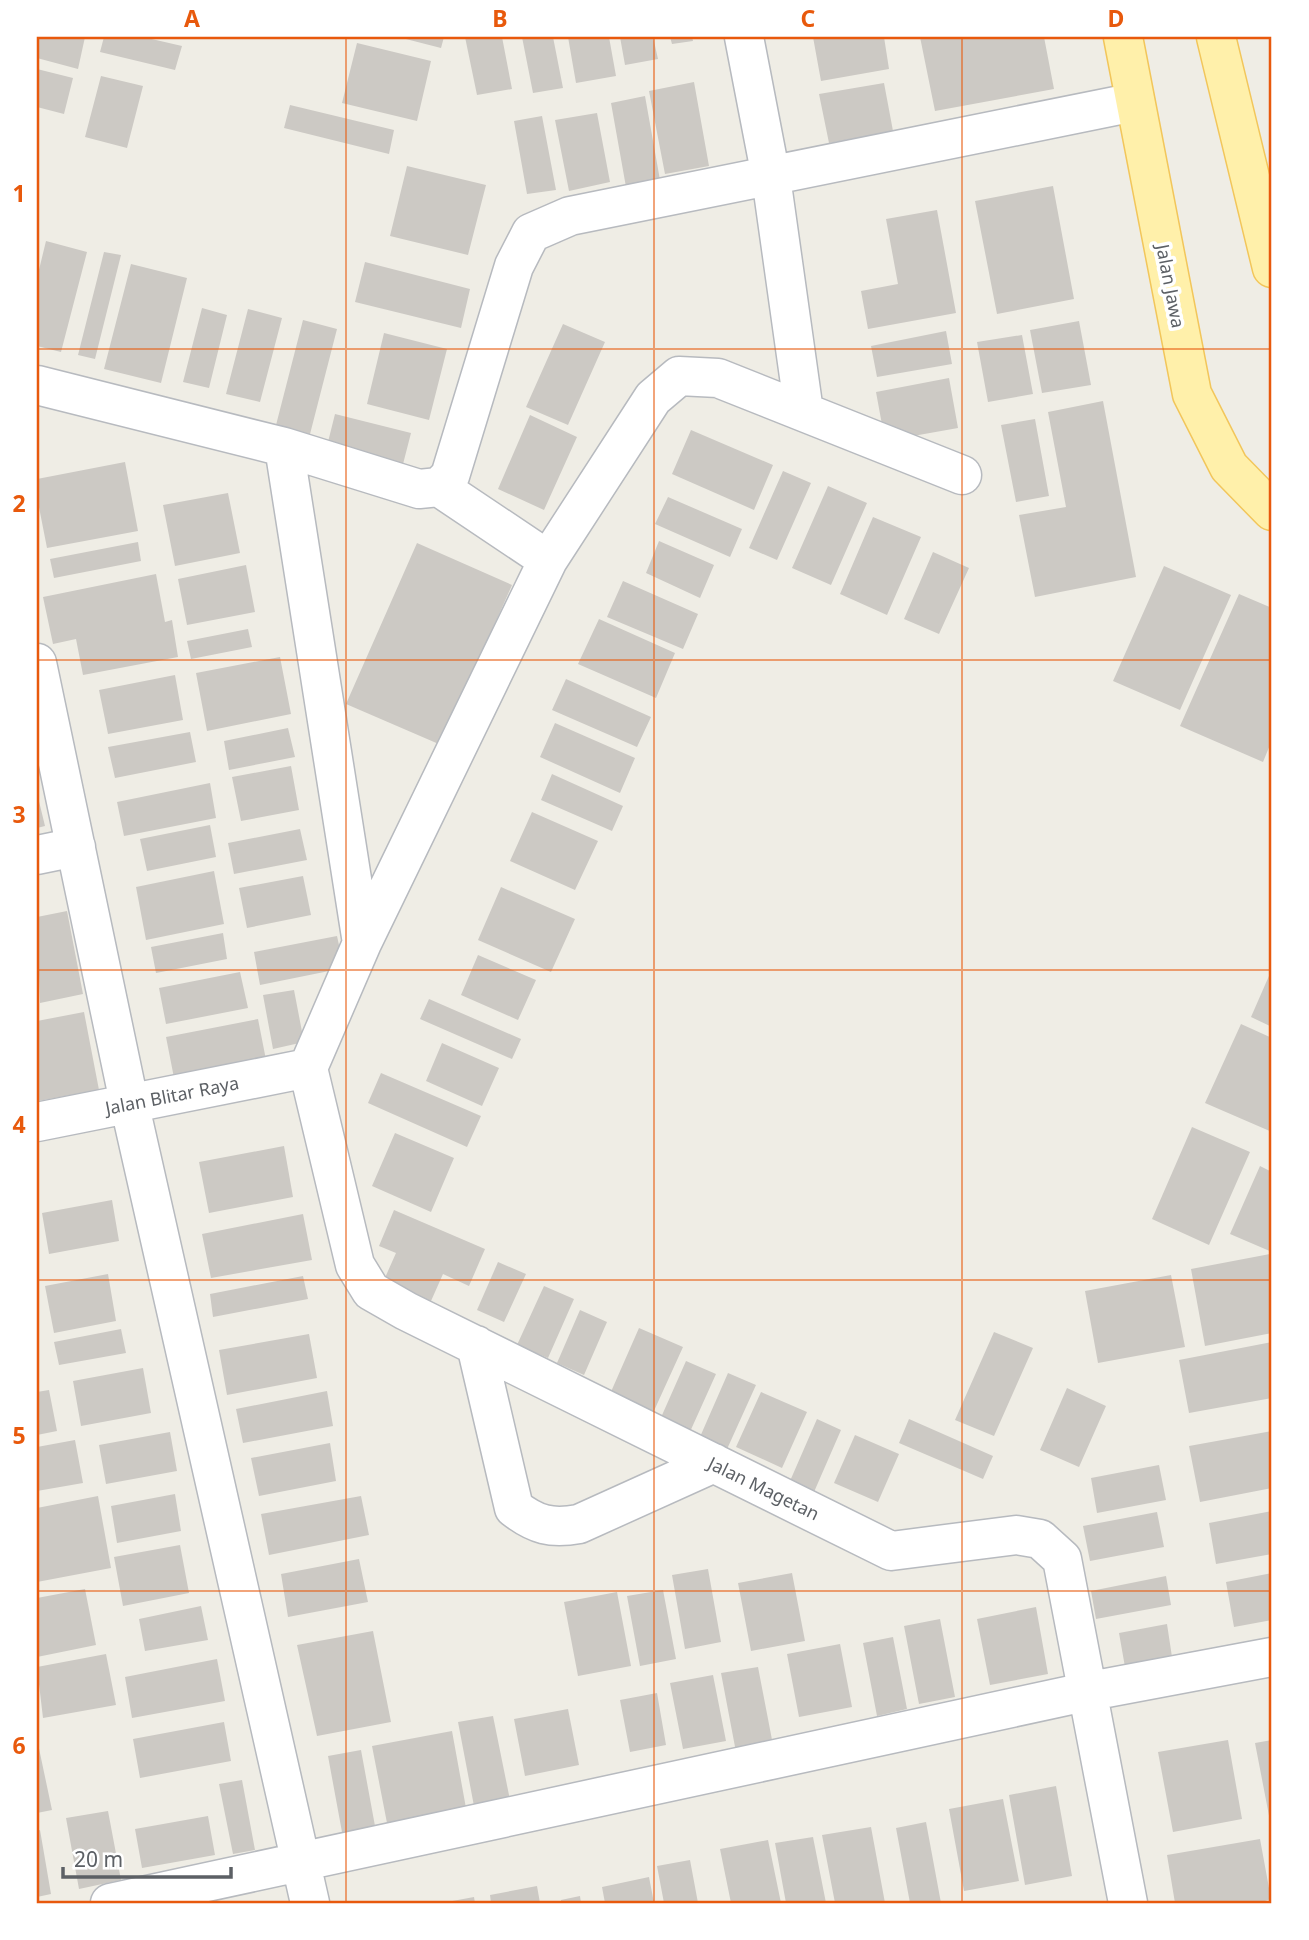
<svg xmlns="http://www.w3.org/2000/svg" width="1309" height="1940" viewBox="0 0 1309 1940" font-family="'Noto Sans',sans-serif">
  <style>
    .building { fill: #ccc9c4 }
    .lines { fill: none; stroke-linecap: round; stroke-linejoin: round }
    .minor-casing { stroke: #b7babf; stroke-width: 41 }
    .major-casing { stroke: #f2c65b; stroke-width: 41 }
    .minor { stroke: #fff; stroke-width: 38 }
    .major { stroke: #fff0aa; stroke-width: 38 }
    .grid { fill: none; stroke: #e8590c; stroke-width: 2; stroke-opacity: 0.55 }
    .labels { text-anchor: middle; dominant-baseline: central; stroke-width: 7; stroke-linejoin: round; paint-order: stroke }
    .street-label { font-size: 18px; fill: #5c6065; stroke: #fff }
    .neatline { fill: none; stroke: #e8590c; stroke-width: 2.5 }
    .grid-label { font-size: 23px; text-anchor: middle; font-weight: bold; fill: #e8590c }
  </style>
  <rect width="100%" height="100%" fill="#efede5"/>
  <path class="building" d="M37,37H85L78,69L37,58Z
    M104,37H143L182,46L175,70L100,52Z
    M398,37H444L441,48Z
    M465,37H502L512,89L477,95Z
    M522,37H553L563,88L533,93Z
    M568,37H609L616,76L576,83Z
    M620,37H653L658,59L625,65Z
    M670,37H692L693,41L672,44Z
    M813,37H884L889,69L821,81Z
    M920,37H1044L1054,89L935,111Z
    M357,43L431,61L417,121L342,103Z
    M37,69L73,78L64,114L37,107Z
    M101,76L143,86L127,148L85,137Z
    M694,82L709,166L665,174L649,91Z
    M884,83L893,131L829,143L819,94Z
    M645,96L660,180L626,187L611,103Z
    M290,105L394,130L389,154L284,128Z
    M597,113L610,182L569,191L555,120Z
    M542,116L556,190L527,194L514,121Z
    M407,166L486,185L468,255L390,236Z
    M1053,186L1074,299L997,314L975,201Z
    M937,210L956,313L868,329L861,291L898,284L886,219Z
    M46,241L87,252L61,352L37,346V278Z
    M104,252L121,255L95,359L78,355Z
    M365,262L470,289L461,328L355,302Z
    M131,264L187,278L161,383L104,369Z
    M202,308L227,315L209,388L183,382Z
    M248,309L282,318L260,402L226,394Z
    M303,320L337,329L309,438L275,429Z
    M1079,321L1091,385L1042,393L1030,330Z
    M563,324L605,342L568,425L526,407Z
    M946,331L952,364L877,377L871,346Z
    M384,333L447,349L429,420L367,404Z
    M1022,335L1033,394L988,402L977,342Z
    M949,378L958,428L885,441L876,392Z
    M1103,401L1136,577L1035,597L1019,515L1066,507L1048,412Z
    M335,414L411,433L402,468L326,450Z
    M530,415L577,437L544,510L498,489Z
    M1035,419L1049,496L1016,502L1001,425Z
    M691,430L773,465L754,510L672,474Z
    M125,462L138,531L47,548L37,497V479Z
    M783,471L811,483L777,560L749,548Z
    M828,486L867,503L831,585L792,568Z
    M228,493L240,553L175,566L163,505Z
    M668,497L742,529L730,557L655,524Z
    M873,517L921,537L887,615L840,594Z
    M659,541L714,565L700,598L646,573Z
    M138,542L141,561L54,578L50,559Z
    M417,543L512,585L441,745L346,704Z
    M933,552L969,568L939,634L904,619Z
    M246,565L255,612L187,625L178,579Z
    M1164,566L1231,595L1180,710L1113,681Z
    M156,574L165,622L172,620L178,657L83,675L76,639L53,644L43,597Z
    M623,581L698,614L683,649L607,617Z
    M1239,594L1272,608V740L1263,762L1180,726Z
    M599,619L675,653L656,698L578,664Z
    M248,629L252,647L191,659L187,641Z
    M280,657L291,714L207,731L196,673Z
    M175,675L183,720L108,734L99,690Z
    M566,679L651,717L637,747L552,710Z
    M555,723L635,758L620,793L540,757Z
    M288,728L295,757L229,770L224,741Z
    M190,732L196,762L115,778L108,747Z
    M291,766L299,810L241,821L232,777Z
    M552,774L623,806L612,831L541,800Z
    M210,783L216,818L124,836L117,802Z
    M37,793L45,826L37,828Z
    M532,812L598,841L575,890L510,861Z
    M210,825L216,857L147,871L140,839Z
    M300,829L307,860L234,874L228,843Z
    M214,871L224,924L146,940L136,887Z
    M303,876L311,915L247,928L239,888Z
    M501,887L575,919L551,972L478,940Z
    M67,911L83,994L40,1003L37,917Z
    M223,933L227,959L156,973L151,947Z
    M337,936L344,968L260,985L254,952Z
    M478,955L536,980L518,1020L461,995Z
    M1272,969V1027L1251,1017Z
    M240,972L248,1008L166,1024L159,988Z
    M294,990L304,1042L273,1049L263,995Z
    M429,999L521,1039L512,1059L420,1019Z
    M84,1012L99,1090L38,1101L37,1021Z
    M258,1019L268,1070L176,1088L166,1037Z
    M1241,1024L1272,1038V1132L1205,1103Z
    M442,1043L499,1068L482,1106L426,1081Z
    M381,1073L481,1116L467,1147L368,1103Z
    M1192,1127L1250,1152L1209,1245L1152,1219Z
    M395,1133L454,1158L431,1212L372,1186Z
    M284,1146L293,1197L209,1213L199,1162Z
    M1260,1166L1272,1172V1252L1230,1234Z
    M112,1200L119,1241L49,1254L42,1213Z
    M394,1210L485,1249L469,1286L443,1274L427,1310L380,1289L396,1253L379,1246Z
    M303,1214L312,1260L211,1278L202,1234Z
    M1270,1254L1272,1333L1205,1346L1191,1269Z
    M498,1262L526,1274L504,1322L477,1310Z
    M108,1274L116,1321L54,1333L45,1286Z
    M1171,1275L1185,1347L1098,1363L1085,1291Z
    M303,1276L308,1299L213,1317L210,1294Z
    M544,1286L574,1299L548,1358L517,1345Z
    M580,1310L607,1322L584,1375L557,1363Z
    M639,1328L683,1347L653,1413L610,1394Z
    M121,1329L126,1353L59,1365L54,1342Z
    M994,1332L1033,1348L994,1436L955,1420Z
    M309,1334L317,1378L227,1395L219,1350Z
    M1272,1342V1398L1189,1413L1179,1360Z
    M686,1361L716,1374L689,1434L659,1422Z
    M143,1368L151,1413L81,1426L73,1381Z
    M728,1373L756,1385L723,1458L696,1446Z
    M1067,1388L1106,1406L1079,1467L1040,1450Z
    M49,1390L57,1431L37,1435V1392Z
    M327,1391L333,1426L243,1443L236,1409Z
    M761,1392L807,1412L782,1468L736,1447Z
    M817,1419L841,1430L814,1492L790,1481Z
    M909,1419L993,1456L983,1479L899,1443Z
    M1272,1431V1488L1200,1502L1189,1446Z
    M170,1432L177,1471L106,1484L99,1445Z
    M855,1435L899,1454L878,1502L834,1483Z
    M75,1440L83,1483L37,1491V1447Z
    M330,1443L336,1481L259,1496L251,1458Z
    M1159,1465L1166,1500L1097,1513L1091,1478Z
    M175,1494L181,1531L117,1543L111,1506Z
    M98,1496L111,1568L37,1582V1508Z
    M361,1496L369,1535L269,1555L261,1514Z
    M1272,1511V1554L1216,1564L1209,1523Z
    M1157,1512L1164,1547L1090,1561L1083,1526Z
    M180,1545L189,1593L123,1606L114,1557Z
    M359,1559L368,1602L288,1617L281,1574Z
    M708,1569L721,1642L685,1649L672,1575Z
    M792,1573L805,1641L751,1651L738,1583Z
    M1272,1573V1620L1234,1627L1226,1582Z
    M1166,1576L1171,1605L1096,1619L1091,1591Z
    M85,1589L96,1645L37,1657V1598Z
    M663,1590L676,1659L640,1666L627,1596Z
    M617,1592L631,1666L578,1676L564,1602Z
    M201,1606L208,1640L145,1651L139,1619Z
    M1036,1607L1048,1674L990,1685L977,1619Z
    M940,1619L955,1697L919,1704L904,1626Z
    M1167,1624L1172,1657L1125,1667L1119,1633Z
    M373,1631L391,1722L317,1736L297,1645Z
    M893,1637L907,1709L877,1716L863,1643Z
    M840,1644L852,1707L799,1717L787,1654Z
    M106,1654L116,1705L43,1718L37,1667Z
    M217,1659L225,1701L132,1718L125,1677Z
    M758,1667L773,1745L736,1752L721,1673Z
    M713,1675L726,1741L683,1749L670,1683Z
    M657,1693L666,1745L630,1752L620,1700Z
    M568,1709L579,1765L525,1776L514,1719Z
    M493,1716L510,1800L474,1806L458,1722Z
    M224,1722L231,1761L140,1778L133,1739Z
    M452,1731L466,1808L387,1823L372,1746Z
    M37,1739L52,1810L37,1813Z
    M1228,1740L1242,1819L1173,1832L1158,1752Z
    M1272,1740V1825L1271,1826L1255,1743Z
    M361,1750L375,1826L342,1832L328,1756Z
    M242,1780L255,1850L233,1854L219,1784Z
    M1056,1786L1072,1876L1025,1885L1009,1795Z
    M1003,1799L1019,1881L964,1891L949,1809Z
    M108,1811L121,1880L79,1889L66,1818Z
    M208,1816L215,1855L142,1868L135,1829Z
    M926,1822L941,1903H910L896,1828Z
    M871,1827L885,1903H835L822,1835Z
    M40,1830L51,1894L37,1897V1831Z
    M813,1837L826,1903H786L775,1843Z
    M1260,1839L1271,1899L1259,1903H1175L1167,1855Z
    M768,1840L781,1903H731L720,1849Z
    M690,1860L698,1903H664L657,1866Z
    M649,1877L654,1903H605L602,1887Z
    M537,1886L540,1903H491L490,1895Z
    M580,1896L581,1903H561V1900Z
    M474,1897L475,1903H447V1902Z"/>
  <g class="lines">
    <defs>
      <path id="minor" d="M744,37L771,177L804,412
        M37,385L284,447L419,489L439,487L450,476L514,266L531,233L570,216L1135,102
        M284,447L362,943
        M439,487L548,560
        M37,663L129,1102L310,1903
        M37,855L76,847
        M308,1068L355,1265L371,1291L406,1311L891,1551L1016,1535L1040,1539L1062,1559L1128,1903
        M308,1068L362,943L548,560L653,398L679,376L718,378L962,475
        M37,1122L308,1068
        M476,1345L514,1508C536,1525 551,1529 579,1524L714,1463
        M110,1903L1085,1692L1272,1657"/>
      <path id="major" d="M1123,37L1192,394L1229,467L1272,511
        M1216,37L1272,268"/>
    </defs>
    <use href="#minor" class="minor-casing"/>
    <use href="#major" class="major-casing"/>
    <use href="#minor" class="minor"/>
    <use href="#major" class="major"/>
  </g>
  <path class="grid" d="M346,37V1903M654,37V1903M962,37V1903M37,349H1272M37,660H1272M37,970H1272M37,1280H1272M37,1591H1272"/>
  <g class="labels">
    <g class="street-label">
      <text transform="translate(1171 286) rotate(79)">Jalan Jawa</text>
      <text transform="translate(172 1095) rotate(-11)">Jalan Blitar Raya</text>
      <text transform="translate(764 1488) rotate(26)">Jalan Magetan</text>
    </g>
  </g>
  <rect width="1309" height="1940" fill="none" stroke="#ffffff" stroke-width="77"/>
  <path d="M63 1867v10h168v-10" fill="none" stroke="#5c6065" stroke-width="3.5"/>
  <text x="74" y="1867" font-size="21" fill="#5c6065" stroke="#ffffff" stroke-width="5" paint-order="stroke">20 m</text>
  <rect x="38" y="38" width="1232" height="1864" class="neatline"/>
  <g class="grid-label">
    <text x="192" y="27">A</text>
    <text x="500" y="27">B</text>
    <text x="808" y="27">C</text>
    <text x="1116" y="27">D</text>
    <text x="19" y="202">1</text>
    <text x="19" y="512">2</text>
    <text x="19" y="823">3</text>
    <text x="19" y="1133">4</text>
    <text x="19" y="1444">5</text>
    <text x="19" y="1754">6</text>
  </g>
</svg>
